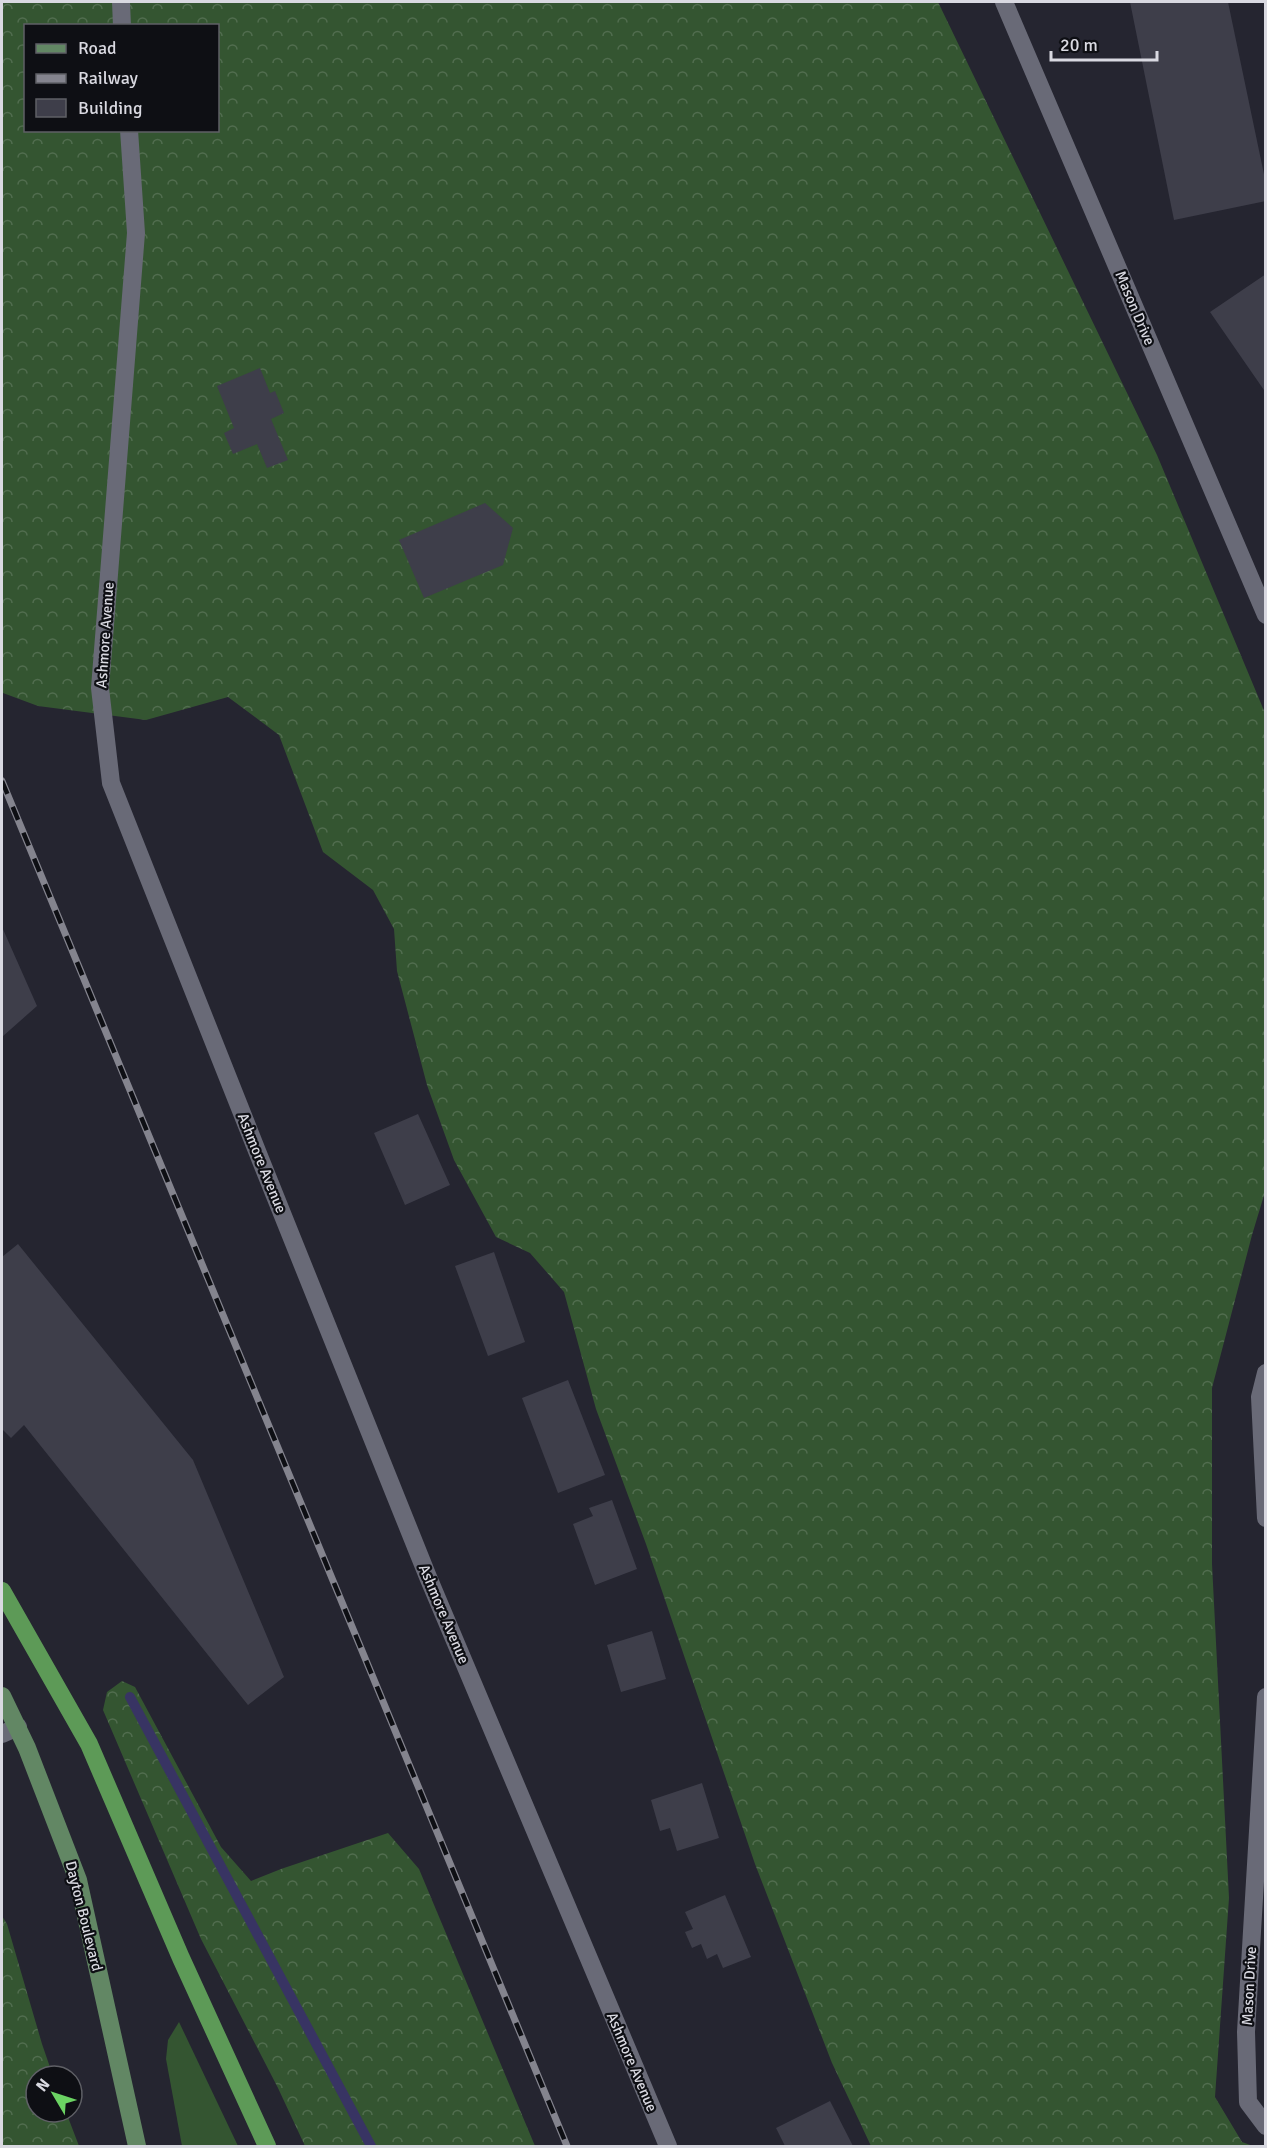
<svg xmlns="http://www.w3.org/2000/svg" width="1267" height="2148" viewBox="0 0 1267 2148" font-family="Signika,sans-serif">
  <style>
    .green { fill: #345531 }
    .forest { fill: url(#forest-crowns); fill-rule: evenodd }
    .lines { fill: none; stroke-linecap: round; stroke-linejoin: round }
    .stream { stroke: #383463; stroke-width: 10 }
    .building { fill: #3e3e4a }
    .minor { stroke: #696a77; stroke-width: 18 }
    .major { stroke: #628764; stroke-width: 18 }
    .highway { stroke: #5d9a57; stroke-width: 18 }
    .rail-casing { stroke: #84848e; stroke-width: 7 }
    .rail { stroke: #0e0f14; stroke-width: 4.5; stroke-dasharray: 14; stroke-linecap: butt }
    .labels { text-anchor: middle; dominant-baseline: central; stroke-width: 4.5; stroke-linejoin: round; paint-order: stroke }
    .street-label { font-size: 15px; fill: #d9d9e1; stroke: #0e0f14 }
  </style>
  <defs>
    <pattern id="forest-crowns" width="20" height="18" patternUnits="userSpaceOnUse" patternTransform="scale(1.5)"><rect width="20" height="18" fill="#345531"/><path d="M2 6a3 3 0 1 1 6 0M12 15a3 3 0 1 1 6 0" fill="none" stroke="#516d4f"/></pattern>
  </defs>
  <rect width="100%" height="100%" fill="#252530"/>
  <path class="green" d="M179,2022L238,2146H182L166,2059L168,2040Z"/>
  <path class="forest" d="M2,2H938L1157,455L1265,713V1192L1252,1235L1212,1388V1564L1229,1898L1215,2097L1242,2142L1253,2146H871L832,2063L755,1864L646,1544L596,1409L564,1292L530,1253L496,1237L454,1160L427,1085L397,971L394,929L373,890L323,852L279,735L228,697L146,720L38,706L3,693ZM26,26H218V130H26Z
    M122,1681L135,1687L221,1847L251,1881L281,1869L388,1833L419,1869L535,2146H305L278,2088L201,1939L103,1710L107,1692Z
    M2,1916L7,1924L42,2044L53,2076H36V2112H66L79,2146H2Z"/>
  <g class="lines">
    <path class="stream" d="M130,1697L371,2146"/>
  </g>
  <path class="building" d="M1130,2H1228L1266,184V201L1174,220Z
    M1266,274V393L1210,312Z
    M260,368L270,393L275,391L284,413L271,419L288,460L267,468L257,444L233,454L224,433L234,428L217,386Z
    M485,503L513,528L503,565L424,598L399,540Z
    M2,927L37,1006L2,1037Z
    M418,1114L450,1185L405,1205L374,1133Z
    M18,1244L193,1460L284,1677L248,1705L24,1425L11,1438L2,1429V1257Z
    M494,1252L525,1342L488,1356L455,1266Z
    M568,1380L605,1475L558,1493L522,1398Z
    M612,1500L637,1569L595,1585L573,1524L593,1516L589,1508Z
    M652,1631L666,1679L621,1692L607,1645Z
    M702,1783L719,1838L677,1851L670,1828L660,1831L651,1800Z
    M725,1895L751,1957L723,1968L717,1954L707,1959L701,1944L692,1948L685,1932L693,1929L685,1912Z
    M830,2101L853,2146H785L776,2128Z"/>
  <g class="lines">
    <path class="minor" d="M121,2L122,26
      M1004,2L1266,615
      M129,130L136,233L100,688L111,783L257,1151L428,1577L668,2146
      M1266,1373L1260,1397L1266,1518
      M1266,1697L1246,2032L1248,2102L1266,2126
      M2,1734L18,1727"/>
    <path class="major" d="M2,1696L27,1748L78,1880L137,2146"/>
    <path class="highway" d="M2,1591L89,1744L181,1958L267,2146"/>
    <defs>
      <path id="rail" d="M2,781L567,2146"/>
    </defs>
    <use href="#rail" class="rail-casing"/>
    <use href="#rail" class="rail"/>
  </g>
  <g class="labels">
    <g class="street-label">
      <text transform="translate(1135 308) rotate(67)">Mason Drive</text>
      <text transform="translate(105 635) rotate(-86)">Ashmore Avenue</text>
      <text transform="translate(262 1163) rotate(68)">Ashmore Avenue</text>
      <text transform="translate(444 1614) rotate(67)">Ashmore Avenue</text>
      <text transform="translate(84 1916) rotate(76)">Dayton Boulevard</text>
      <text transform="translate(1249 1986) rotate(-87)">Mason Drive</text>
      <text transform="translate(632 2062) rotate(67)">Ashmore Avenue</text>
    </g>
  </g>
  <rect width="1267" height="2148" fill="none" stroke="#d9d9e1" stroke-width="6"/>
  <rect x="24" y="24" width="195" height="108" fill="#0e0f14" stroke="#5f6066" stroke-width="1.5"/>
  <rect x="36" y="44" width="30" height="9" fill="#628764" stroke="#5f6066" stroke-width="1.5"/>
  <text x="78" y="54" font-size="18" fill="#d9d9e1">Road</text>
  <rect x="36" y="74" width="30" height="9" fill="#84848e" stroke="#5f6066" stroke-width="1.5"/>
  <text x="78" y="84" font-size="18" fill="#d9d9e1">Railway</text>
  <rect x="36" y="99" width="30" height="18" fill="#3e3e4a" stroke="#5f6066" stroke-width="1.5"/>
  <text x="78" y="114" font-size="18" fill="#d9d9e1">Building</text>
  <g transform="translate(54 2094) rotate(309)"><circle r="28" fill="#0e0f14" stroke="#5f6066" stroke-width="1.5"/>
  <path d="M0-4.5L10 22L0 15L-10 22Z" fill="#6bd363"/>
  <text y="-9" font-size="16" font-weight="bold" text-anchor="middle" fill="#d9d9e1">N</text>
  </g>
  <path d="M1051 51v9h106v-9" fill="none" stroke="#d9d9e1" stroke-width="3"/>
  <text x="1060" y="51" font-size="18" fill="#d9d9e1" stroke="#0e0f14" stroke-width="4.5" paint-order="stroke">20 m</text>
</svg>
